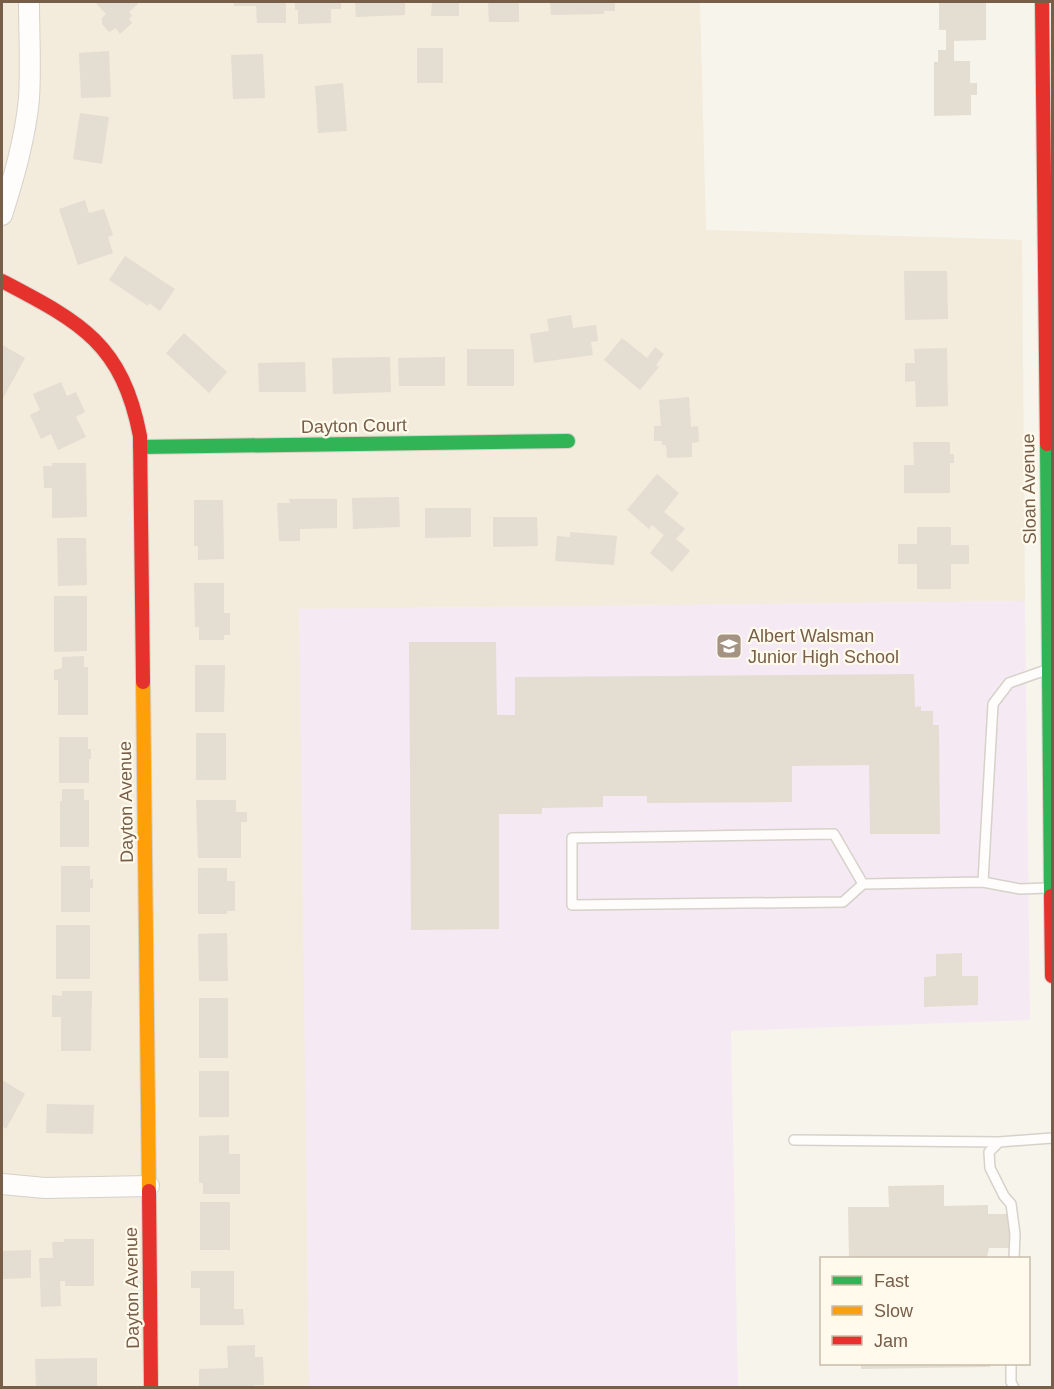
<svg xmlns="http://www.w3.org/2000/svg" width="1054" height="1389" viewBox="0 0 1054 1389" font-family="Helvetica,sans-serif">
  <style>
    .residential { fill: #f3ebdb }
    .education { fill: #f5eaf3 }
    .building { fill: #e4ddd2 }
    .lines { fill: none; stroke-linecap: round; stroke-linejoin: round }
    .lane-casing { stroke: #d6d1c9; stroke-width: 12 }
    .street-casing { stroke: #d6d1c9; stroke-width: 22 }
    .fast-casing { stroke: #d8d1c9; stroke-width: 16 }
    .slow-casing { stroke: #d8d1c9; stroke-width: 16 }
    .jam-casing { stroke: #d8d1c9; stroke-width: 16 }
    .lane { stroke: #fefdfc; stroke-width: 9 }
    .street { stroke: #fefdfc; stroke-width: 20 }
    .fast { stroke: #30b455; stroke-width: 14 }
    .slow { stroke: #ff9f0a; stroke-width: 14 }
    .jam { stroke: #e5322d; stroke-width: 14 }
    .labels { text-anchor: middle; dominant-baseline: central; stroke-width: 4.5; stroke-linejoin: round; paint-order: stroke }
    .street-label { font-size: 18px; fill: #775e49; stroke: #fffaec }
    .poi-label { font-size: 18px; fill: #775e49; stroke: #fffaec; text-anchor: start }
  </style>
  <rect width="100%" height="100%" fill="#f7f4eb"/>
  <path class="residential" d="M2,2H700L706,230L1022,240L1025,601L300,609L309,1387L2,1388Z"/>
  <path class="education" d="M1025,601L1030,1020L731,1031L738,1387H309L299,609Z"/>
  <path class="building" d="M95,2H135L138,4L129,12L132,15L129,19L132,23L120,34L116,28L109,32L102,24V18L106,14Z
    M234,2H286V23H257L256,6H234Z
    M295,2H341V9H331V23L298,24V10H295Z
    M355,2H405V15L356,17Z
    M432,2H459V16H431Z
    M488,2H519V22H489Z
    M550,2H615V11H604V14L551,15Z
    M939,2H986V40L954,41V61H970V83H977V95H971V115L934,116V62H938V50H946V30H939Z
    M417,48H443V83H417Z
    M109,51L111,97L81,98L79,53Z
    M263,54L265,98L233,99L231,55Z
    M343,83L347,131L318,133L315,86Z
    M80,113L109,117L102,164L73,159Z
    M85,200L89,213L104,209L113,235L108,237L113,253L78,265L59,209Z
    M125,256L175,289L160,311L149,303L148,306L109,280Z
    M904,271H947L948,319L905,320Z
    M571,315L573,328L596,325L598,341L591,342L593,355L534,363L530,334L549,331L547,319Z
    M184,333L227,372L209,393L166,353Z
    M622,338L647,358L655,347L664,354L656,365L659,367L640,390L604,360Z
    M2,345L25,358L2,400Z
    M947,348L948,406L916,407L915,381L905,382V363H915L914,349Z
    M467,349H514V386H467Z
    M390,357L391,392L333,394L332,358Z
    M445,357V386H399L398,358Z
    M305,362L306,392H259L258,363Z
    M61,382L67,396L76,392L85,412L76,417L86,437L58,450L51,434L41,439L30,415L40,410L33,394Z
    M689,397L691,427L698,426L699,442L692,443V457L667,458L666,445H662V441H654V426H661L659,400Z
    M913,442H950V454H954V463H950V493H904V465H914Z
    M52,463H86L87,517L52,518V488H44L43,466H52Z
    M657,474L679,493L664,512L685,529L676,539L690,551L672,572L650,553L664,535L652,525L649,529L627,510Z
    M399,497L400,527L353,529L352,498Z
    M289,499H337V528L300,529V541H279L277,503H290Z
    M194,500H223L224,559L198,560V546H194Z
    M425,508H471V537L425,538Z
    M493,517H537L538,546L493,547Z
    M917,527H951V545H969V564H951V589H917V564H898V544H917Z
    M570,532L617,536L614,565L555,561L557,536L570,537Z
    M57,538H86L87,585L58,586Z
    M194,583H224V613H230V635H224V640H199V627H195Z
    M54,596H87V651L54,652Z
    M409,642H496L497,715H515V677L914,674L915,707L921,706V711H933V725H939L940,834H870L869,765L792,766V802L647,803V796H603V807L542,808V814H499V929L411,930Z
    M84,656V667H88V715H58V680H54V670L62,668V657Z
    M195,665H225L224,712H195Z
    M196,733H226V780H196Z
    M59,737H88V749H91V759H89V783H59Z
    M62,789H84V800H89V847H60V801H62Z
    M196,800H236V812H247V822H241V858H198Z
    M61,866H90V879H93V888H90V912H61Z
    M198,868H227V881H235V911H227V914H198Z
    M56,925H90V979H56Z
    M227,933L228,981H199L198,934Z
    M962,953V976H978V1005L924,1007V977L936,976V954Z
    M62,991H92L91,1051H61V1017H52V995L62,996Z
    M199,998H228V1058H199Z
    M199,1071H229V1117H199Z
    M2,1080L25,1094L6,1129L2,1126Z
    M47,1104L94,1105L93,1134L46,1133Z
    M229,1135V1154H240V1194H203V1183H199V1136Z
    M944,1185V1206L988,1205V1214H1011V1248H989L987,1258H849L848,1207H889L888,1186Z
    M200,1202H230V1250H200Z
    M64,1239H94V1286H65V1281H60L61,1306L41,1307L39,1258H53L52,1242H64Z
    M31,1250V1278L2,1279V1251Z
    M191,1271H234V1309H243L244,1325H200V1288H191Z
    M255,1345V1357H263L264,1385H254V1388H199V1369L228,1368L227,1346Z
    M97,1358V1388H36L35,1359Z
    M861,1364H990V1367L861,1369Z"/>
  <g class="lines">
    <defs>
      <path id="lane" d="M983,882L993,704L1009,683L1046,670
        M863,884L834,834L572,838V905L843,902L863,884L983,882L1020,889L1047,888
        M794,1140L999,1142
        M1014,1258L1015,1234L1011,1204L1004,1196L990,1168L989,1152L999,1142L1052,1138
        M1011,1364V1382L1014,1388"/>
      <path id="street" d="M2,215C14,177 25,139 29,99C31,66 29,34 29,2
        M2,1184L45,1188L149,1186"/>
      <path id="fast" d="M1047,444L1051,896
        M140,447L568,441"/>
      <path id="slow" d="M143,682L149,1191"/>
      <path id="jam" d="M1042,2L1047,444
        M2,281C80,322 122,343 140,436L143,682
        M1051,896L1052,976
        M149,1191L151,1388"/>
    </defs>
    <use href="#lane" class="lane-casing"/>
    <use href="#street" class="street-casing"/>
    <use href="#fast" class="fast-casing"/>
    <use href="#slow" class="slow-casing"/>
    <use href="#jam" class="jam-casing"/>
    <use href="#lane" class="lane"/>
    <use href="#street" class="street"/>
    <use href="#fast" class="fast"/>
    <use href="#slow" class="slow"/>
    <use href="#jam" class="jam"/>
  </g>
  <defs>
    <symbol id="school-square" viewBox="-11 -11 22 22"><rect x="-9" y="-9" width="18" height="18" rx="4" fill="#a49282" stroke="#fffaec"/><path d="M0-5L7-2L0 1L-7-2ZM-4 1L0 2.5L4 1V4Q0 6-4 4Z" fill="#fff"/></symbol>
  </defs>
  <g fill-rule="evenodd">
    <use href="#school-square" x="714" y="631" width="30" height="30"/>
  </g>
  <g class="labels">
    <g class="street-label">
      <text transform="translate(354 426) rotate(-1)">Dayton Court</text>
      <text transform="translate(1029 489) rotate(-91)">Sloan Avenue</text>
      <text transform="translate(126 802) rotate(-91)">Dayton Avenue</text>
      <text transform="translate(132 1288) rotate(-91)">Dayton Avenue</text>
    </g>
    <g class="poi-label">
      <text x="748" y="636">Albert Walsman<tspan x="748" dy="21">Junior High School</tspan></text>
    </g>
  </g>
  <rect width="1054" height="1389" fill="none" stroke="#775e49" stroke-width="6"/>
  <rect x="820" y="1257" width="210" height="108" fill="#fffaec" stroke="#c9bcab" stroke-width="1.5"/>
  <rect x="832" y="1276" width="30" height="9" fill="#30b455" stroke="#c9bcab" stroke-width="1.5"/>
  <text x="874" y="1287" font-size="18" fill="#775e49">Fast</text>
  <rect x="832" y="1306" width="30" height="9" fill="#ff9f0a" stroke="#c9bcab" stroke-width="1.5"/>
  <text x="874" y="1317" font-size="18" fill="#775e49">Slow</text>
  <rect x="832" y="1336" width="30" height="9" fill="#e5322d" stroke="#c9bcab" stroke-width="1.5"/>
  <text x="874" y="1347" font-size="18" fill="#775e49">Jam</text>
</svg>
